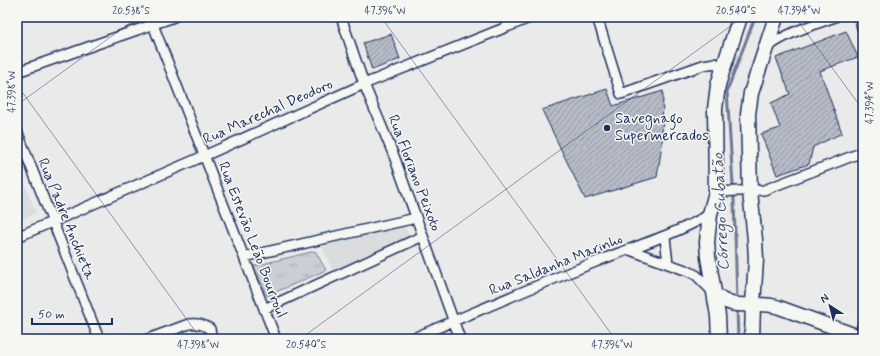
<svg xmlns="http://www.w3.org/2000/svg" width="880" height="356" viewBox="0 0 880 356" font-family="Mynerve,sans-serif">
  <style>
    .built { fill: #dadcde }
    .park { fill: url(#park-tufts); stroke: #727e9a }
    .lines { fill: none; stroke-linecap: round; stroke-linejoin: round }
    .stream { stroke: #6c7995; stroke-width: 3 }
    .building { fill: url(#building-hatch); stroke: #1b2f5e }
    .minor-casing { stroke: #1b2f5e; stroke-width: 12 }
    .secondary-casing { stroke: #1b2f5e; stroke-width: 16 }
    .primary-casing { stroke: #1b2f5e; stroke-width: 17 }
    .minor { stroke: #f6f6f2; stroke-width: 9 }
    .secondary { stroke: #f6f6f2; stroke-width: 13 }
    .primary { stroke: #f6f6f2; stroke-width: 14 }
    .ticks { fill: none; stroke: #1b2f5e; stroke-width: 1; stroke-opacity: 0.45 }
    .poi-dot { fill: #1b2f5e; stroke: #f6f6f2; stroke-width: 1.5 }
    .labels { text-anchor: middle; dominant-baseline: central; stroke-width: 3; stroke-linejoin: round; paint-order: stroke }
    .street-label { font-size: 15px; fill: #1b2f5e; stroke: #f6f6f2 }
    .poi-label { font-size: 15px; fill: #1b2f5e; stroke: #f6f6f2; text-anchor: start }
    .water-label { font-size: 16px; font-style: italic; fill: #44547a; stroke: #f6f6f2 }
    .neatline { fill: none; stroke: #1b2f5e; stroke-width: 1.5 }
    .ticks-label { font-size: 10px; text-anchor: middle; fill: #1b2f5e }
  </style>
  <defs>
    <pattern id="park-tufts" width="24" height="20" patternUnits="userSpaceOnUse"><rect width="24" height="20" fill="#caced5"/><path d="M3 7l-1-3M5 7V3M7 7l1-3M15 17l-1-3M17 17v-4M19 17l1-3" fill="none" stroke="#adb1b9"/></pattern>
    <pattern id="building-hatch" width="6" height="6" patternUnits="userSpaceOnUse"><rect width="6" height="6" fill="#b6bbc6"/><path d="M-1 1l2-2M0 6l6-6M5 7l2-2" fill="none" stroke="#9398a4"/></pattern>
  </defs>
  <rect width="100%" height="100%" fill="#e9eae9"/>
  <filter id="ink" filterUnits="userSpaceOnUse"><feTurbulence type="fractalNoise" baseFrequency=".025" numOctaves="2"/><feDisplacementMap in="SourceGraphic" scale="8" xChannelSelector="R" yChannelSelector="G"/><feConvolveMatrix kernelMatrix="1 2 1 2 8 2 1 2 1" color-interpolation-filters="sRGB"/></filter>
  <g filter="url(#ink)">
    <path class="built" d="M17,165L36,213L17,221Z
      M403,224L409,236L333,271L322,247Z"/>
    <path class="park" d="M315,251L326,270L267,296L254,266Z"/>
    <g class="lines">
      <path class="stream" d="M737,300L734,200L727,91L755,17
        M737,308L738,339"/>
    </g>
    <path class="building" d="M846,31L858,57L820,71L842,133L813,147L809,164L777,175L761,134L780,128L771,103L790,94L776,58Z
      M391,34L400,59L372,70L363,43Z
      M607,89L613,106L663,91L662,145L657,177L585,199L542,110Z"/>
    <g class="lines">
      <defs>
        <path id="minor" d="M150,17L276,339
          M341,17L364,84L394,156L460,339
          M597,17L621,94L703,65L715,63L723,69
          M859,17L863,31
          M765,49C786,33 810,26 835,17
          M17,72L174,17
          M17,131L99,339
          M716,192L764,190L863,152
          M17,237L204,156L364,84L532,17
          M665,237L668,264
          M630,250L688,271L696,275L714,293
          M244,257L416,218
          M264,309L423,236
          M860,337L863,323
          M148,339L189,324C198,323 203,324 210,329L212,339
          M411,339C471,314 532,287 593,263C632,247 673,236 710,214"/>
        <path id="secondary" d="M714,293C735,314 753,299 778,307L863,338"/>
        <path id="primary" d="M719,339L718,316L708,257L707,242L710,214L716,192L715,109L718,85L723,69L740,17
          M752,339L753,304L756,260L755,240L750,191L748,114L751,93L776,17"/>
      </defs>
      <use href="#minor" class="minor-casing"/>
      <use href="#secondary" class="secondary-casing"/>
      <use href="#primary" class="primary-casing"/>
      <use href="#minor" class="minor"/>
      <use href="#secondary" class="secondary"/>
      <use href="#primary" class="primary"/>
    </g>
  </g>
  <path class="ticks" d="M381,17L615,339M795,17L863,110M17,85L201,339M17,105L138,17M300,339L743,17"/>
  <circle class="poi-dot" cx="607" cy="128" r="4"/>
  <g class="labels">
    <g class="street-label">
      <text transform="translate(268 112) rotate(-24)">Rua Marechal Deodoro</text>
      <text transform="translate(414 173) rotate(69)">Rua Floriano Peixoto</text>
      <text transform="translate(66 219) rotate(68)">Rua Padre Anchieta</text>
      <text transform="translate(252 240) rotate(69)">Rua Estevão Leão Bourroul</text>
      <text transform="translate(556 265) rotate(-22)">Rua Saldanha Marinho</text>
    </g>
    <g class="poi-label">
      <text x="615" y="119">Savegnago<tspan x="615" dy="17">Supermercados</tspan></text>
    </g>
    <g class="water-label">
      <text transform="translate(721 212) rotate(-93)">Córrego Cubatão</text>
    </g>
  </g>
  <rect width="880" height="356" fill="none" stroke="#f6f6f2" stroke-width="44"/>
  <g transform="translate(830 306) rotate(324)" stroke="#f6f6f2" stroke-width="3" paint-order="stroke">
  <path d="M0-3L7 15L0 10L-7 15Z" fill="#1b2f5e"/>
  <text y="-6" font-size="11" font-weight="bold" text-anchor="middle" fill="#1b2f5e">N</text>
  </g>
  <path d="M32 318v6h80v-6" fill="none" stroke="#1b2f5e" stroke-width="2"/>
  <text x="38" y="318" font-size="12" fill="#1b2f5e" stroke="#f6f6f2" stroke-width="3" paint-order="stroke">50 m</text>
  <rect x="22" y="22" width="836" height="312" class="neatline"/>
  <g class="ticks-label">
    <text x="131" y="14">20.538°S</text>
    <text x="385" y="14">47.396°W</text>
    <text x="736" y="14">20.540°S</text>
    <text x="799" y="14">47.394°W</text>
    <text transform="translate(11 92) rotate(-90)" y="4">47.398°W</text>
    <text transform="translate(869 103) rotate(-90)" y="4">47.394°W</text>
    <text x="198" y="348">47.398°W</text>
    <text x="306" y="348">20.540°S</text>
    <text x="612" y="348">47.396°W</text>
  </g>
</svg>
